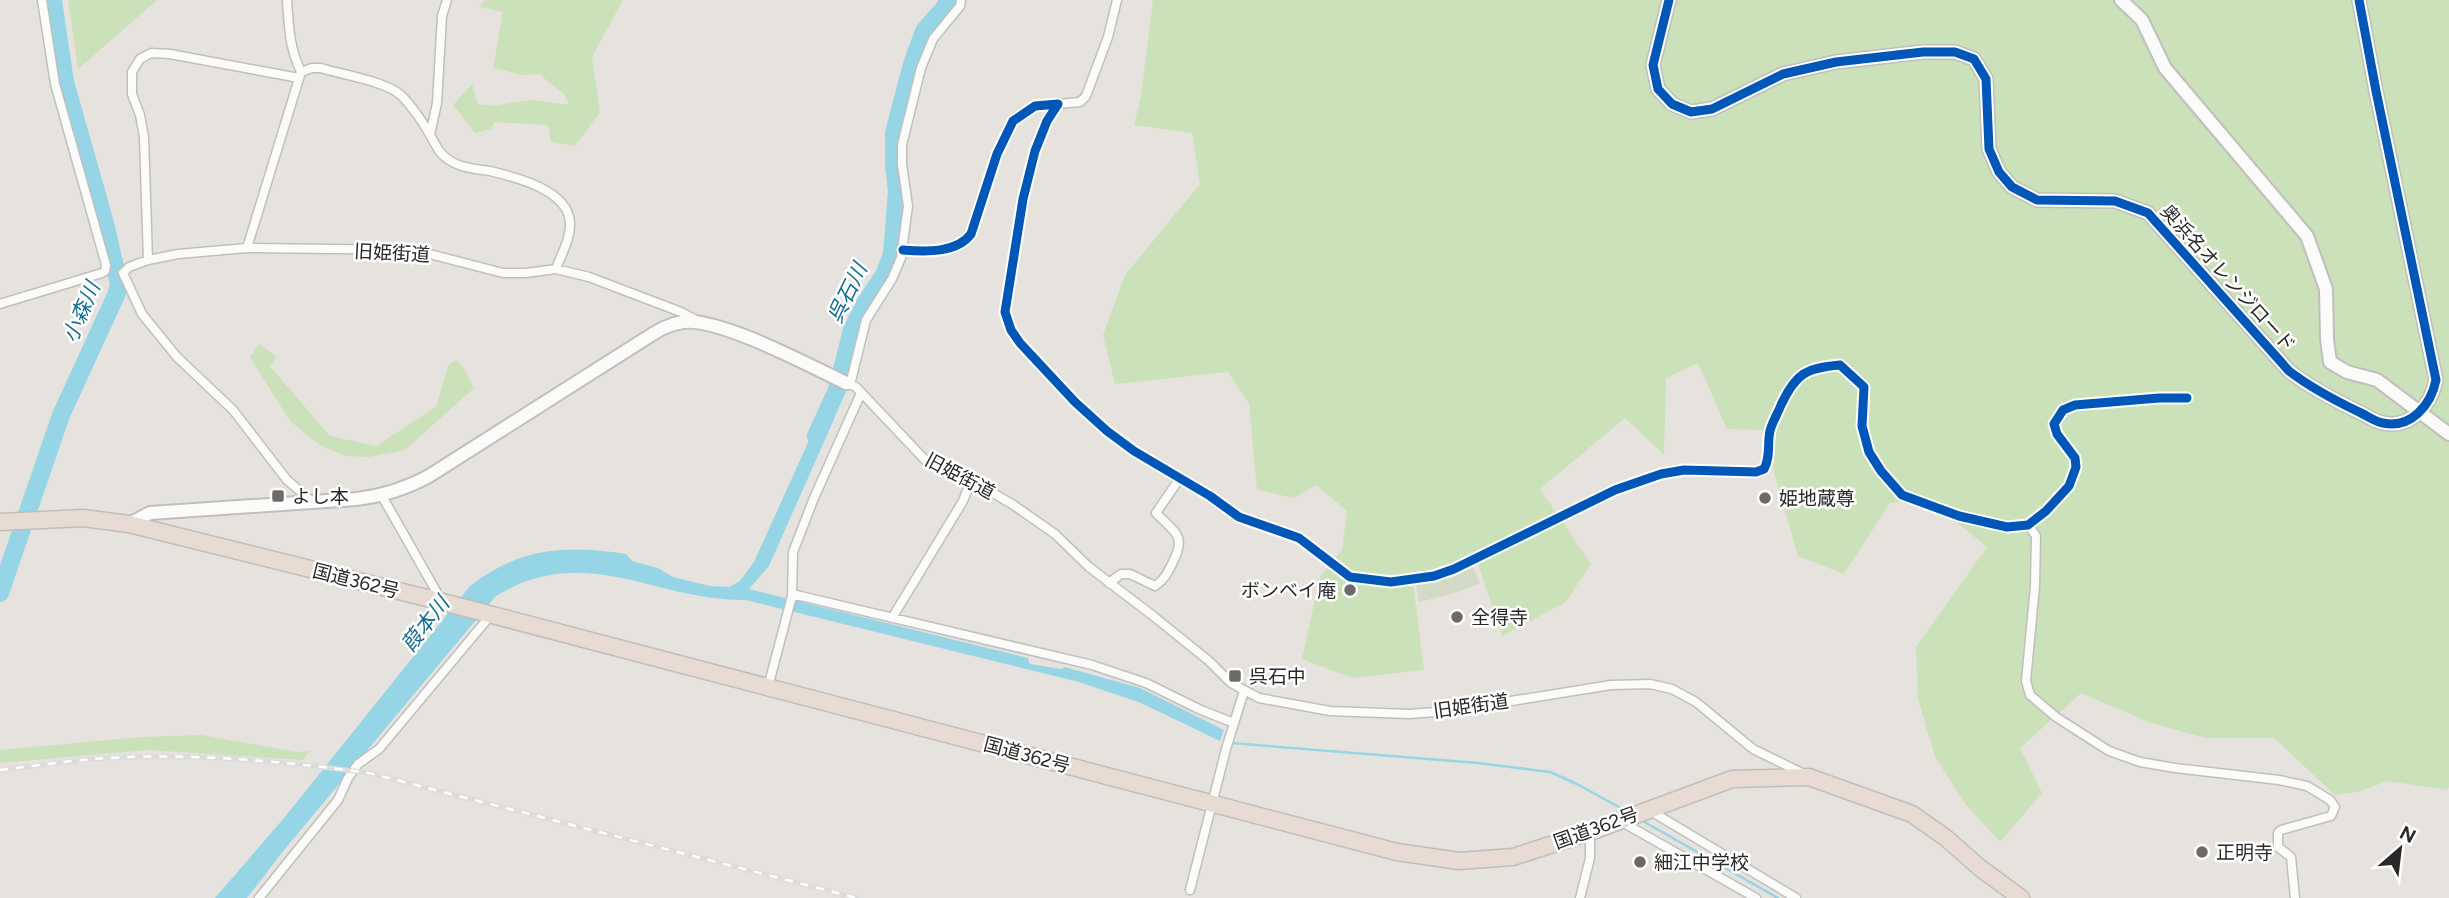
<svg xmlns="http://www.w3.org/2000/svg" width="2449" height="898" viewBox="0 0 2449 898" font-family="Figtree,'Noto Sans JP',sans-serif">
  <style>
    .green { fill: #cbe1b9 }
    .cemetery { fill: #d3dac6 }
    .water { fill: #95d5e5 }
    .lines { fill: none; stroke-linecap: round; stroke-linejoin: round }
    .stream { stroke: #95d5e5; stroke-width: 2.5 }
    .river { stroke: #95d5e5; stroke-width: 18 }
    .street-casing { stroke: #c0bfbf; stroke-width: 11 }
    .secondary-casing { stroke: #c0bfbf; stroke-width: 16 }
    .highway-casing { stroke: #bfbebc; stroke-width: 19 }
    .street { stroke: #fbfbfa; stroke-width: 8 }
    .secondary { stroke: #fbfbfa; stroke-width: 12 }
    .highway { stroke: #e7dbd3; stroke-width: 16 }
    .rail-casing { stroke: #dddcdd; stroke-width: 5 }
    .rail { stroke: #fff; stroke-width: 2.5; stroke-dasharray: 8; stroke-linecap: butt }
    .cycleway-casing { stroke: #fff; stroke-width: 13 }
    .cycleway { stroke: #0057b8; stroke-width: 9 }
    .poi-dot { fill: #6b6a68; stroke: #fff; stroke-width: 2.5 }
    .labels { text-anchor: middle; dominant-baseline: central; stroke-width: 5; stroke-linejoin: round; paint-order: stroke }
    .street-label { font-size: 19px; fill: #292929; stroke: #fff }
    .poi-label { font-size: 19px; fill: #292929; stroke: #fff; text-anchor: start }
    .water-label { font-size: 21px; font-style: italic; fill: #136d92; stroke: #fff }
  </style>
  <rect width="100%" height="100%" fill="#e6e3de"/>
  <path class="green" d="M68,0H157L78,69Z
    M485,0H623L592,57L600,112L575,146L551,142L548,125L494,122L491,129L475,133L453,105L472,84L478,104L492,106L532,100L569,105L565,95L539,74L522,75L493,68L503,12L479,7Z
    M1153,0H2449V787L2447,790L2388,781L2357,792L2335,795L2274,738H2205L2148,722L2081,693L2020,748L2042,793L2000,842L1966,805L1935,757L1918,699L1916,647L1987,547L1927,499L1890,503L1844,574L1798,556L1762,430L1727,429L1698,363L1666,378L1664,455L1625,418L1540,489L1591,564L1566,602L1502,636L1478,564L1412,575L1424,670L1352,678L1302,659L1320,577L1342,550L1347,511L1316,485L1294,498L1257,490L1249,404L1228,372L1115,384L1103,335L1125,275L1200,184L1192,133L1134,125L1141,96Z
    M259,344L277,357L270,366L330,436L376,446L436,407L449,364L457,360L465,370L474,388L405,450L369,457L345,456L318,444L290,421L250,357Z
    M201,735L297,752L309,751L303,760L148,750L0,763V750L141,737Z"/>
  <path class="cemetery" d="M1473,567L1480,583L1455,593L1419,602L1416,583L1432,581Z"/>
  <path class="water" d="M820,416L835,417L769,566L749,589L1028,658L1030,664L1061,669L1065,667L1140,688L1224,730L1220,741L1141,703L1079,682L746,600C654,601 586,541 496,596L284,850L247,898H215L284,818L470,586C520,547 566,545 626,554L632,561L658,568L673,577L710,586L729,587L740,581L754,562Z"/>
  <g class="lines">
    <path class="stream" d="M1231,743L1478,763L1550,772L1577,784L1626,811
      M1641,820L1778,898"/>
    <path class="river" d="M816,436L837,390L852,330L866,302L884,275L892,254L897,191L894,165V133L912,64L924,31L946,6L947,0
      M0,593L61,415L117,293L119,284L105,223L65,82L53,0"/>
    <defs>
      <path id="street" d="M42,0L55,84L106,265
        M301,72L312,68H321C343,75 386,81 402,96C412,107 423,122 430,135C436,145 439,154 449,160C461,168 476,169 490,171C515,177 569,190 570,223C571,238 561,255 556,269
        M1058,104L1080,102L1086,96L1108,37L1117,0
        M430,135L437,103L442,16L447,0
        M247,248L301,72C289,46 289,28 287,0
        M903,250C926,252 957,253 971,234L997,154L1013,121L1035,106L1058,104L1047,121L1035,151L1023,199L1005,312L1011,330L1020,343L1075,402L1107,431L1134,451L1210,496L1239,517L1299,538L1350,577L1391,582L1434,576L1454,569L1615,490L1661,474L1684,470L1756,472L1764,469C1771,456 1767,444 1770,431C1772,422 1778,413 1781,405C1796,373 1806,368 1840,365L1864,387L1862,426L1869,452L1881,471L1902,495L1959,516L2007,527L2028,525L2046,511L2069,486L2076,467L2075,458L2057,434L2054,424L2063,410L2075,405L2159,398H2187
        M148,260L144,137L140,115L132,94V72L140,59L151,53L170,54L299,78
        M123,273L129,267L148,260L178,254L247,248L414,250L503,273H526L556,269L589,277L681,312L698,321
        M123,273L142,314L177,357L233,410L287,480L314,503
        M0,304L102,273L105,271L106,265
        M846,383L856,387L927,462L953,476L986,489L1012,504L1055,534L1089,567L1152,615L1209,661L1231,683L1259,698L1330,711L1409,714L1449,711L1611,685L1650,684L1672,689L1696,702L1753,749L1804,774
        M850,385L866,320L892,279L901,258L908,206L902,164V145L921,68L933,39L960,6L961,0
        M382,496L436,591L439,601
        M2028,525L2036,536L2035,586L2026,681L2030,695L2056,717L2109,751L2140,762L2175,768L2279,780L2307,786L2330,800L2335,807L2331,816L2281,830L2278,833V847L2291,857L2295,898
        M1109,583L1121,574H1130L1155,586C1164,580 1167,574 1172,564C1187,535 1176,534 1156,513L1180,478
        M792,594L1092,665L1146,683L1201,710L1234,723
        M892,618L963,501L970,483
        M768,687L792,596L793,552L814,498L861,393
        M1649,810L1796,898
        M1622,822L1756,898
        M1190,890L1226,749L1244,691
        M259,898L338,800L348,778L358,764L379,749L490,616
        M1580,898L1590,858V832"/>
      <path id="secondary" d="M1669,0L1653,65L1658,89L1672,104L1691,112L1712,109L1783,74L1836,62L1923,52H1955L1974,59L1986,79L1989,149L1999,172L2012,187L2037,200L2115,201L2148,213L2289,371C2311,388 2334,400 2359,412C2366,415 2375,422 2383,423C2411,429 2431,405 2436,380L2376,91L2359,0
        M2121,0L2142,20L2165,68L2307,236L2326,289L2327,339L2330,362L2347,372L2377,380L2449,434
        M129,524L150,513L356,499C383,496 405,489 429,476L648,337C659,330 669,324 683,322C719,317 810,366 846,383"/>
      <path id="highway" d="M0,522L83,518L129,524L439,601L1397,852L1459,861L1513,857L1590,832L1732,779L1809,777L1912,814L1946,838L1980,868L2021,898"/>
    </defs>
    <use href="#street" class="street-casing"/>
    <use href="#secondary" class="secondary-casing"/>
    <use href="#highway" class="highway-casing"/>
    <use href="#street" class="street"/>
    <use href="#secondary" class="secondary"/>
    <use href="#highway" class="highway"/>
    <defs>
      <path id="rail" d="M0,770C35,766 71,760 107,758C195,753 282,761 369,773L857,898"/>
    </defs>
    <use href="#rail" class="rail-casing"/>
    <use href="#rail" class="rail"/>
    <defs>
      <path id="cycleway" d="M1669,0L1653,65L1658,89L1672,104L1691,112L1712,109L1783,74L1836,62L1923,52H1955L1974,59L1986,79L1989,149L1999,172L2012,187L2037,200L2115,201L2148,213L2289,371C2311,388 2334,400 2359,412C2366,415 2375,422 2383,423C2411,429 2431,405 2436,380L2376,91L2359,0
        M903,250C926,252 957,253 971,234L997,154L1013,121L1035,106L1058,104L1047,121L1035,151L1023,199L1005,312L1011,330L1020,343L1075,402L1107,431L1134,451L1210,496L1239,517L1299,538L1350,577L1391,582L1434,576L1454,569L1615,490L1661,474L1684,470L1756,472L1764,469C1771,456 1767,444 1770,431C1772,422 1778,413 1781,405C1796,373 1806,368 1840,365L1864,387L1862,426L1869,452L1881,471L1902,495L1959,516L2007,527L2028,525L2046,511L2069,486L2076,467L2075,458L2057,434L2054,424L2063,410L2075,405L2159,398H2187"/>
    </defs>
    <use href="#cycleway" class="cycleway-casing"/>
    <use href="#cycleway" class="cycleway"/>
  </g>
  <g class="poi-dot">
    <rect x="271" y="489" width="14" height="14" rx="3.5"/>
    <circle cx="1765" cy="498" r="7"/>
    <circle cx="1350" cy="590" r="7"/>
    <circle cx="1457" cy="617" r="7"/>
    <rect x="1228" y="669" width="14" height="14" rx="3.5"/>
    <circle cx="2202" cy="852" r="7"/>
    <circle cx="1640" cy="862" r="7"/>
  </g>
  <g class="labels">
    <g class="street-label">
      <text transform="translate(392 253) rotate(3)">旧姫街道</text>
      <text transform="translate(2228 278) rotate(48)">奥浜名オレンジロード</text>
      <text transform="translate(960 476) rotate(28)">旧姫街道</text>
      <text transform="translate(356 581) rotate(14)">国道362号</text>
      <text transform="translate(1471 706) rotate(-8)">旧姫街道</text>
      <text transform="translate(1027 755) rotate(15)">国道362号</text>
      <text transform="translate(1596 828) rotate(-20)">国道362号</text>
    </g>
    <g class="poi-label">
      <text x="292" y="496">よし本</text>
      <text x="1779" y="498">姫地蔵尊</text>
      <text x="1336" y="590" text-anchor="end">ボンベイ庵</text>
      <text x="1471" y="617">全得寺</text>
      <text x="1249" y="676">呉石中</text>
      <text x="2216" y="852">正明寺</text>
      <text x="1654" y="862">細江中学校</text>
    </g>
    <g class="water-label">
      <text transform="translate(847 293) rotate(-64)">呉石川</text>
      <text transform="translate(81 312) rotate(-67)">小森川</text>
      <text transform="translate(425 624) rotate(-52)">葭本川</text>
    </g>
  </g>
  <g transform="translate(2400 849) rotate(28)" stroke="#ffffff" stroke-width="5" paint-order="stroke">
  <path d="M0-5L12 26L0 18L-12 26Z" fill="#292929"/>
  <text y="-10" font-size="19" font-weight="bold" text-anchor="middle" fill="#292929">N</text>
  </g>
</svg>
